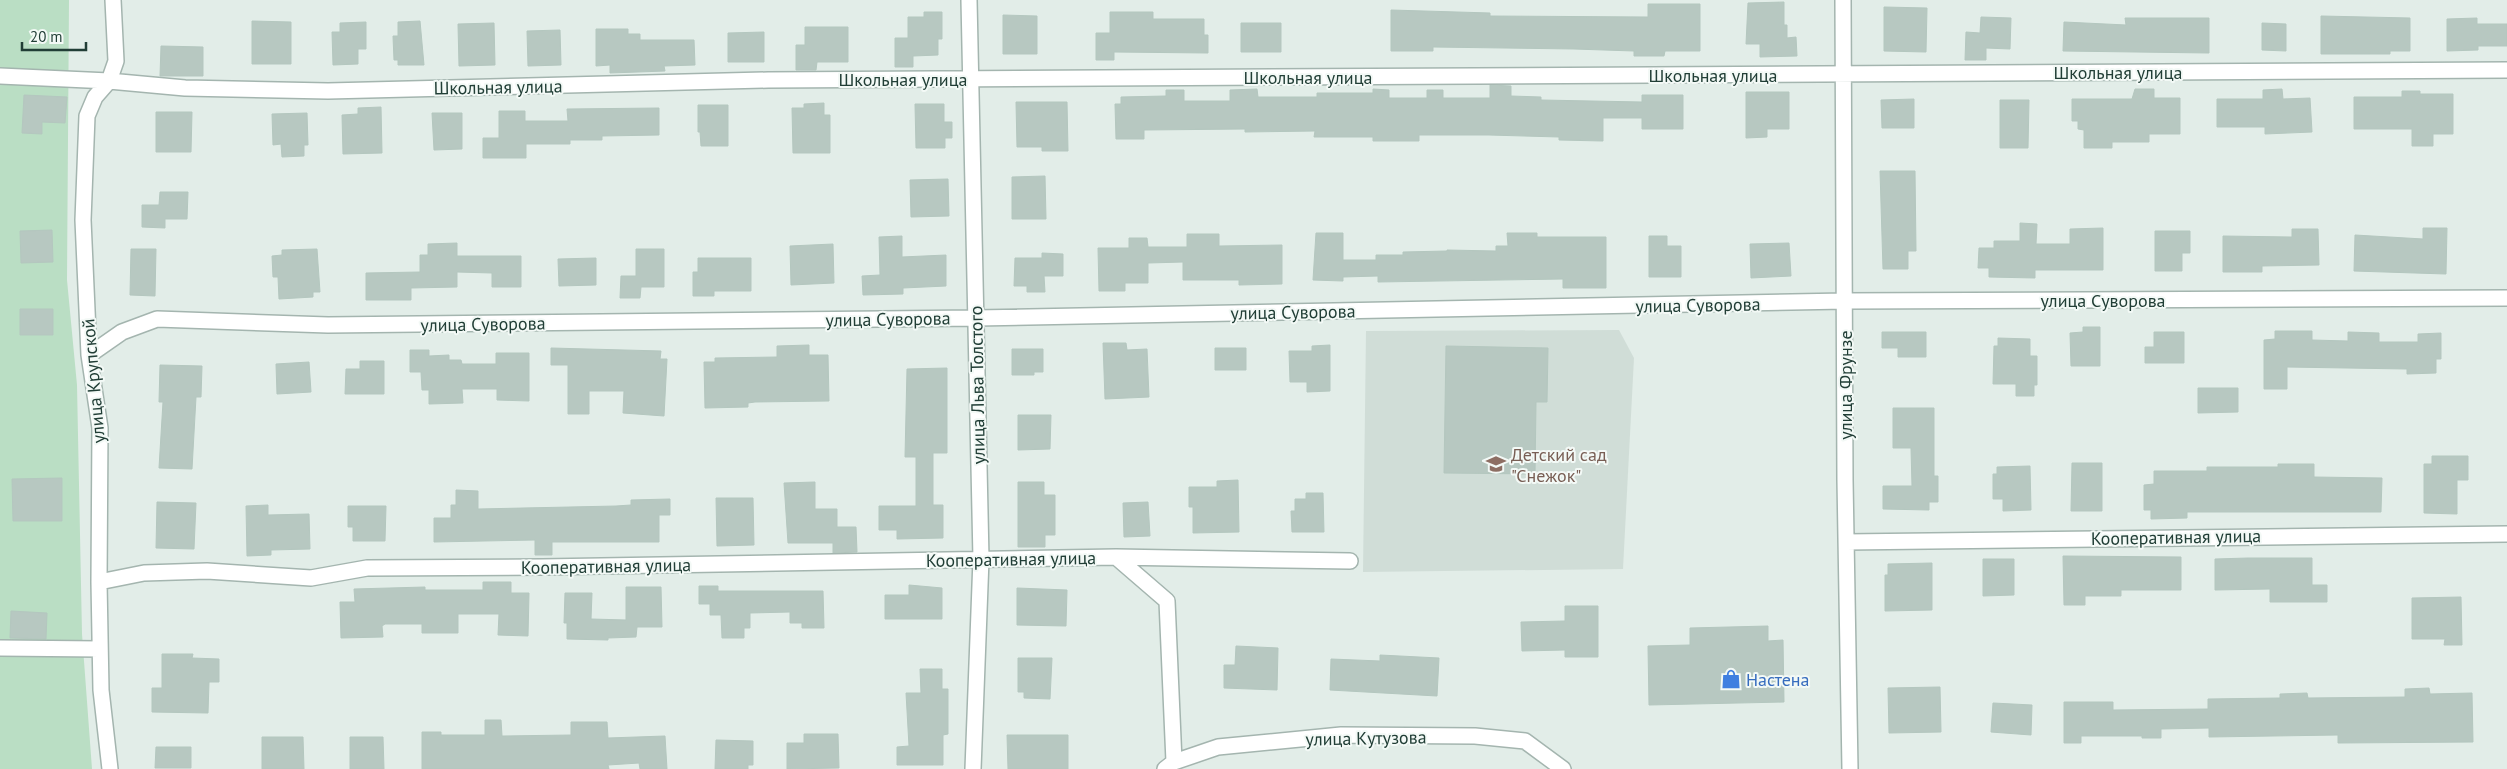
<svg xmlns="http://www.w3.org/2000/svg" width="2507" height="769" viewBox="0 0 2507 769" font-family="'PT Sans',sans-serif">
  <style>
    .built { fill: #d0ddd7 }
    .green { fill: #badec4 }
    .building { fill: #b7c8c1; stroke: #b4c7bf }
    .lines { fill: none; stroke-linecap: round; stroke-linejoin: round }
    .minor-casing { stroke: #a4b5af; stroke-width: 18 }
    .minor { stroke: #fff; stroke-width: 15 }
    .labels { text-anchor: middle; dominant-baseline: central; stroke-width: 4; stroke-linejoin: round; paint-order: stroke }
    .street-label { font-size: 18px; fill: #213e36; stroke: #f3f9f6 }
    .education-label { font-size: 18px; fill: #785e54; stroke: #f3f9f6; text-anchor: start }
    .shop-label { font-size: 18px; fill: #366cbe; stroke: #f3f9f6; text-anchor: start }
  </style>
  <rect width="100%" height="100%" fill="#e2ede8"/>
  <path class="built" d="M1619,330L1634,358L1623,569L1363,572L1366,331Z"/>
  <path class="green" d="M0,0H69L67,280L77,385L82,634L92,769H0Z"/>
  <path class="building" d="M1784,2V25H1787V38L1796,37L1797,56L1760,57V44H1746L1748,3Z
    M1648,4H1700V51H1665L1664,56H1634V51L1574,49L1433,47V51H1391V10L1490,13V16L1648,17Z
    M1884,7L1927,8L1926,52L1884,51Z
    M924,12H942V39H938V55L913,56V67H895V38H908V17H924Z
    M1110,12H1153V19H1204V35H1208V53L1114,52V60H1096V33H1110Z
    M1003,15L1037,16V54H1003Z
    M2321,16L2410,18V51H2390V54H2321Z
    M1981,17L2011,18L2010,49L1986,48V60H1965L1966,32L1980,33Z
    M2125,18H2209V53L2063,51L2064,22L2126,25Z
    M2477,18V24H2507V46H2478V50L2447,51V19Z
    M252,21L291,22V64H252Z
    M420,21L424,65H398V60H394L393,36H398V22Z
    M366,22V49H358V64L333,65L332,32H340V23Z
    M494,23L495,65L459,66L458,24Z
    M1241,23H1281V52H1241Z
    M2262,23L2286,24V51L2262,50Z
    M805,27H848V62H817L816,70H796V45H805Z
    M596,29H628V34H640V40H694L695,65L664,66L665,71L610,73V65L596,66Z
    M560,30L561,65L528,66L527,31Z
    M764,32V62H728V33Z
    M161,46L203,47V76H160Z
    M1490,85L1511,86V96L1541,97V100L1642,102V95H1683V129H1642V118H1603V141L1559,140V137L1489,135H1419V141H1373V137H1314L1315,131L1245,132V129L1144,130V139H1116L1115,104H1121V97L1166,96V90H1184V101H1230V90L1257,89L1258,97H1317V93H1373V89L1389,90V98H1427V90H1443V98H1490Z
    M2135,89H2154V98H2180V134H2149V142H2112V148H2084V130L2078,129V121H2072V99H2132Z
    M2282,89L2283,99L2310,98L2312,132L2265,134V127H2217V99H2263V90Z
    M2402,91H2420V94H2453V134H2433V146H2412V129H2354V97H2402Z
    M1746,92H1789V129H1767V137L1746,138Z
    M24,95L67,97L65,123L42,122V134L22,133Z
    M1914,99V128H1882L1881,100Z
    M2000,100H2029L2028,148H2000Z
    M1016,102H1067L1068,151H1042V147H1017Z
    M824,103V115H830V153H793L792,108H804V104Z
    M915,104H944V122H952V138H945V148H916Z
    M698,105H728V146H701L700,132H698Z
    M381,107L382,153L343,154L342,115L358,114V108Z
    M659,108V135L602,136V140H570V144H526V158H483V138H499V111H525V121H568L567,109Z
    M156,112H192L191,152H156Z
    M307,113L308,145H304V156L282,157L281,144L273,145L272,114Z
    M432,113H462V149L434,150Z
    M1880,171H1915L1916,251H1908V269H1883Z
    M1045,176L1046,219H1012V177Z
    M948,179L949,216L911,217L910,180Z
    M160,192H188L187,219H165V228L142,227V205H159Z
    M2020,223L2037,224L2036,244H2070V229L2103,228V270H2035V278L1989,277V268H1978L1979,248H1994V241H2020Z
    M2423,228H2447L2446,274L2354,271L2355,235L2423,239Z
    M2292,229H2318L2319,265L2262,266V272H2223V236L2292,237Z
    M52,230L53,262L21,263L20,231Z
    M2155,231H2190V253H2182V271H2155Z
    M1316,233H1343V260H1376V255H1403V252L1447,251V250L1496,251V246H1508L1507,233H1537V237H1606V288H1563V279L1378,282V276L1343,277V281L1313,280Z
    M1187,234H1219V246L1282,245V284L1239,285V280H1183V262L1148,263V283H1125V291H1099L1098,248H1129V238H1147L1148,247H1187Z
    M902,236V257L946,255V286L903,288V294L863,295L862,276L880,275L879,237Z
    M1649,236H1667V246H1681V277H1649Z
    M457,243V256H521V287H492V273L457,272V287L411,288V300H366V273L420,272V255H428V244Z
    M1789,243L1791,276L1751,278L1750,244Z
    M833,244L834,283L791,285L790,246Z
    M131,249H156L155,296L130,295Z
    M317,249L320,292H313V297L279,299L278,277H273L272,256L282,255V250Z
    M636,249H664V287H641L640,298H620L621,276H636Z
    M1042,253L1063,254V276H1044L1045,292H1027V286H1014L1015,258H1042Z
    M596,258V285L559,286L558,259Z
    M698,258H751V291H714V296H693V272H698Z
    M20,309H53V335H20Z
    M2083,327H2100V366H2071L2070,333L2083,332Z
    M2275,331H2312V340L2348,341V332L2379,333V342H2418V334L2441,333V359H2436V373L2407,374V369L2287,367V389H2264V340L2275,339Z
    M1882,332H1926V357H1898V348H1882Z
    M2154,332H2184V363H2145V347H2154Z
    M1998,338L2030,339V356H2037V385H2034V396H2016V384H1993L1994,346H1998Z
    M1103,343H1126L1127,350L1147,349L1149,397L1105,399Z
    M809,345V355H828L829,401L755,402L748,403V407L705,408L704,362H715V358L777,357V346Z
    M1330,345V391L1307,392V382H1290L1289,351H1312V346Z
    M1446,346L1548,348L1547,402H1536L1535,474L1444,473Z
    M551,348L661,351L660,359H667L664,416L623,413L624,391H589V414H568V365H551Z
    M1215,348H1246V370H1215Z
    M1012,349H1043V372H1034V375H1012Z
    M410,350H429V356L449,355V360H461L462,364H496V353H529V401L497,400V389H462L463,403L429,404V390H422L421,372H410Z
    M360,361H384V394H345L346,369H360Z
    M309,362L311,392L277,394L276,364Z
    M160,365L202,366L201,397H196L192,469L159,468L163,402H159Z
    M947,368V453H933V505H943V538L897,539V530H879V506H916V457H905L907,369Z
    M2198,388H2238V412L2198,413Z
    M1893,408H1934V476H1938V502H1929V510L1883,509V486H1912L1911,448H1893Z
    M1018,415H1051L1050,449L1018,450Z
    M2432,456H2468V480H2457V514L2424,513V464H2432Z
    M2072,463H2102V511H2071Z
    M2278,464H2314V477L2382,478L2381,512H2187V518L2151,519V510H2144V485L2154,484V471H2207V467H2278Z
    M2030,466L2031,510L2003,511V499H1993V474H1997V467Z
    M62,478V521H13L12,479Z
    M1238,480L1239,532L1193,533V507H1189V487H1217V481Z
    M815,482V509H837V527H856L857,552L833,553V543H788L784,483Z
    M1018,482H1044V495H1055V535H1045V547H1018Z
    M456,490L478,491V509L616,506L631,505V500L670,499V515H659V542H552V555H535V540L434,542V518H451V505H456Z
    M1306,493H1323L1324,532H1292L1291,511H1295V499H1306Z
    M716,498H753L754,545L717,546Z
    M157,502L196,503L194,549L156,548Z
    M1148,502L1150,536L1124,537L1123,503Z
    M268,505V515L309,514L310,549L271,550V555L247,556L246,506Z
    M348,506H386L385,541H353V527H348Z
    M2063,556L2181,557V590H2121V596H2085V605H2064Z
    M2248,558H2312V585H2327V602H2270V589L2215,590V559Z
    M1983,559H2014V595L1983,596Z
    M1932,563V610L1885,611V575H1888V564Z
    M483,582H511V593H529L528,636L498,635L499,614H458V633H422V624H385L382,626L383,637L341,638L340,602H355L354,589L425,587V590H483Z
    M909,585L942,588V619H885V595H909Z
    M699,586H718V591H823L824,628H802V623H790V612L750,613V628H744V638H722L721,615H710V604H699Z
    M626,587H661L662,627H637L636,637L608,638V640L567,639V623H564L565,593H592L591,619L626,620Z
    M1017,588L1067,590L1066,626L1017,625Z
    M2461,597L2462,645H2444L2445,639H2412V598Z
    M1565,606H1598V657H1565V650L1522,651L1521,622L1565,621Z
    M11,611L47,613L46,639L10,638Z
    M1768,626V641L1783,640L1784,702L1649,705L1648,646L1690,645V628Z
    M1236,646L1278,648L1277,690L1224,688V665H1235Z
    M162,654H193L192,658L219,659V682H209L208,713L152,712V688H162Z
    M1380,655L1439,658L1437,696L1330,690L1331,659L1380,661Z
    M1018,658H1052L1050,699L1024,698V692H1018Z
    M920,669H942V689H948V734L943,735V765H897V747L909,746L906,693H921Z
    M1940,687L1941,732L1889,733L1888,688Z
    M2429,688L2430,694L2472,693L2473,742L2338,743V735L2209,737V728L2161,729V738H2142V736H2081V743H2064V702H2113V710L2208,709V699L2280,698V694L2307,693L2308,698L2405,697V689Z
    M1993,703L2032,705L2031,735L1991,732Z
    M485,720H501L502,736L571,735V722H607L608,738L665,736L667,769H640L639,763L608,765L609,769H422V732H441V735H485Z
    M804,734H838L839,768L787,769V743H804Z
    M1007,735H1068V769H1008Z
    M262,737H303L304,769H262Z
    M350,737H383L384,769H350Z
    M716,740L753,741V765H748V769H715Z
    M156,747H191V768H155Z"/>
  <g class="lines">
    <defs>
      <path id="minor" d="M969,0L981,559L973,769
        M1843,0L1845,480L1850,769
        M0,76L109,81L185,88L328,91L768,80L2507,70
        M89,355L122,332L157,319L328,325L976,318L1845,301L2507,298
        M1846,542L2507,534
        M1116,557L1350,561
        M99,582L144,573L207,571L311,578L367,568L542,567L1116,557L1167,601L1174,762
        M0,648L100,649
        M110,769L101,690L99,582L100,428L89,355L83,220L87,116L95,97L109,81L116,61L113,0
        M1165,769L1174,762L1218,747L1341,735L1475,736L1525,741L1563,769"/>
    </defs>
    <use href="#minor" class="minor-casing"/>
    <use href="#minor" class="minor"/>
  </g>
  <defs>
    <symbol id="school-bare" viewBox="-9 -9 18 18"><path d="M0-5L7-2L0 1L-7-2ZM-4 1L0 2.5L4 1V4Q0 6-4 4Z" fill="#8d6e63" stroke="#f3f9f6" stroke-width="2.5" paint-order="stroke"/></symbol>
    <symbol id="shop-bare" viewBox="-9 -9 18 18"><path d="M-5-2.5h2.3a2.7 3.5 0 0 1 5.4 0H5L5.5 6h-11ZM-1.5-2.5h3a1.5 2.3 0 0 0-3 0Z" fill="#3f7fe0" stroke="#f3f9f6" stroke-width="2.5" paint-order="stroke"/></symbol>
  </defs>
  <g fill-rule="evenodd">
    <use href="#school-bare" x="1482" y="450" width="28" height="28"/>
    <use href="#shop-bare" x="1717" y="665" width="28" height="28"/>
  </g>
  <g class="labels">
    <g class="street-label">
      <text x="2118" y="72">Школьная улица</text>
      <text x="1713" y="75">Школьная улица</text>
      <text x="1308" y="77">Школьная улица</text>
      <text x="903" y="79">Школьная улица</text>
      <text transform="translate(498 87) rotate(-1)">Школьная улица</text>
      <text x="2103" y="300">улица Суворова</text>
      <text transform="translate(1698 305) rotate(-1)">улица Суворова</text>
      <text transform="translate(1293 312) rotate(-1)">улица Суворова</text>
      <text transform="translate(888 319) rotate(-1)">улица Суворова</text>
      <text transform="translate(483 324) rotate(-1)">улица Суворова</text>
      <text transform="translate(93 381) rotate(-95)">улица Крупской</text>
      <text transform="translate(977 385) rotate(-91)">улица Льва Толстого</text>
      <text transform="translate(1845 385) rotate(-90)">улица Фрунзе</text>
      <text transform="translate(2176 537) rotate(-1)">Кооперативная улица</text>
      <text transform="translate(1011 559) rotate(-1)">Кооперативная улица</text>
      <text transform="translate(606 566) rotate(-1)">Кооперативная улица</text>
      <text transform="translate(1366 738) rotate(-1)">улица Кутузова</text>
    </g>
    <g class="education-label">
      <text x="1511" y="454">Детский сад<tspan x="1511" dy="21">"Снежок"</tspan></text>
    </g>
    <g class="shop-label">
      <text x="1746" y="679">Настена</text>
    </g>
  </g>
  <path d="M22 42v8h64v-8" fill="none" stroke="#213e36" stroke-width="2.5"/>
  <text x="30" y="42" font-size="15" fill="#213e36" stroke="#f3f9f6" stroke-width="4" paint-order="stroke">20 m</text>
</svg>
